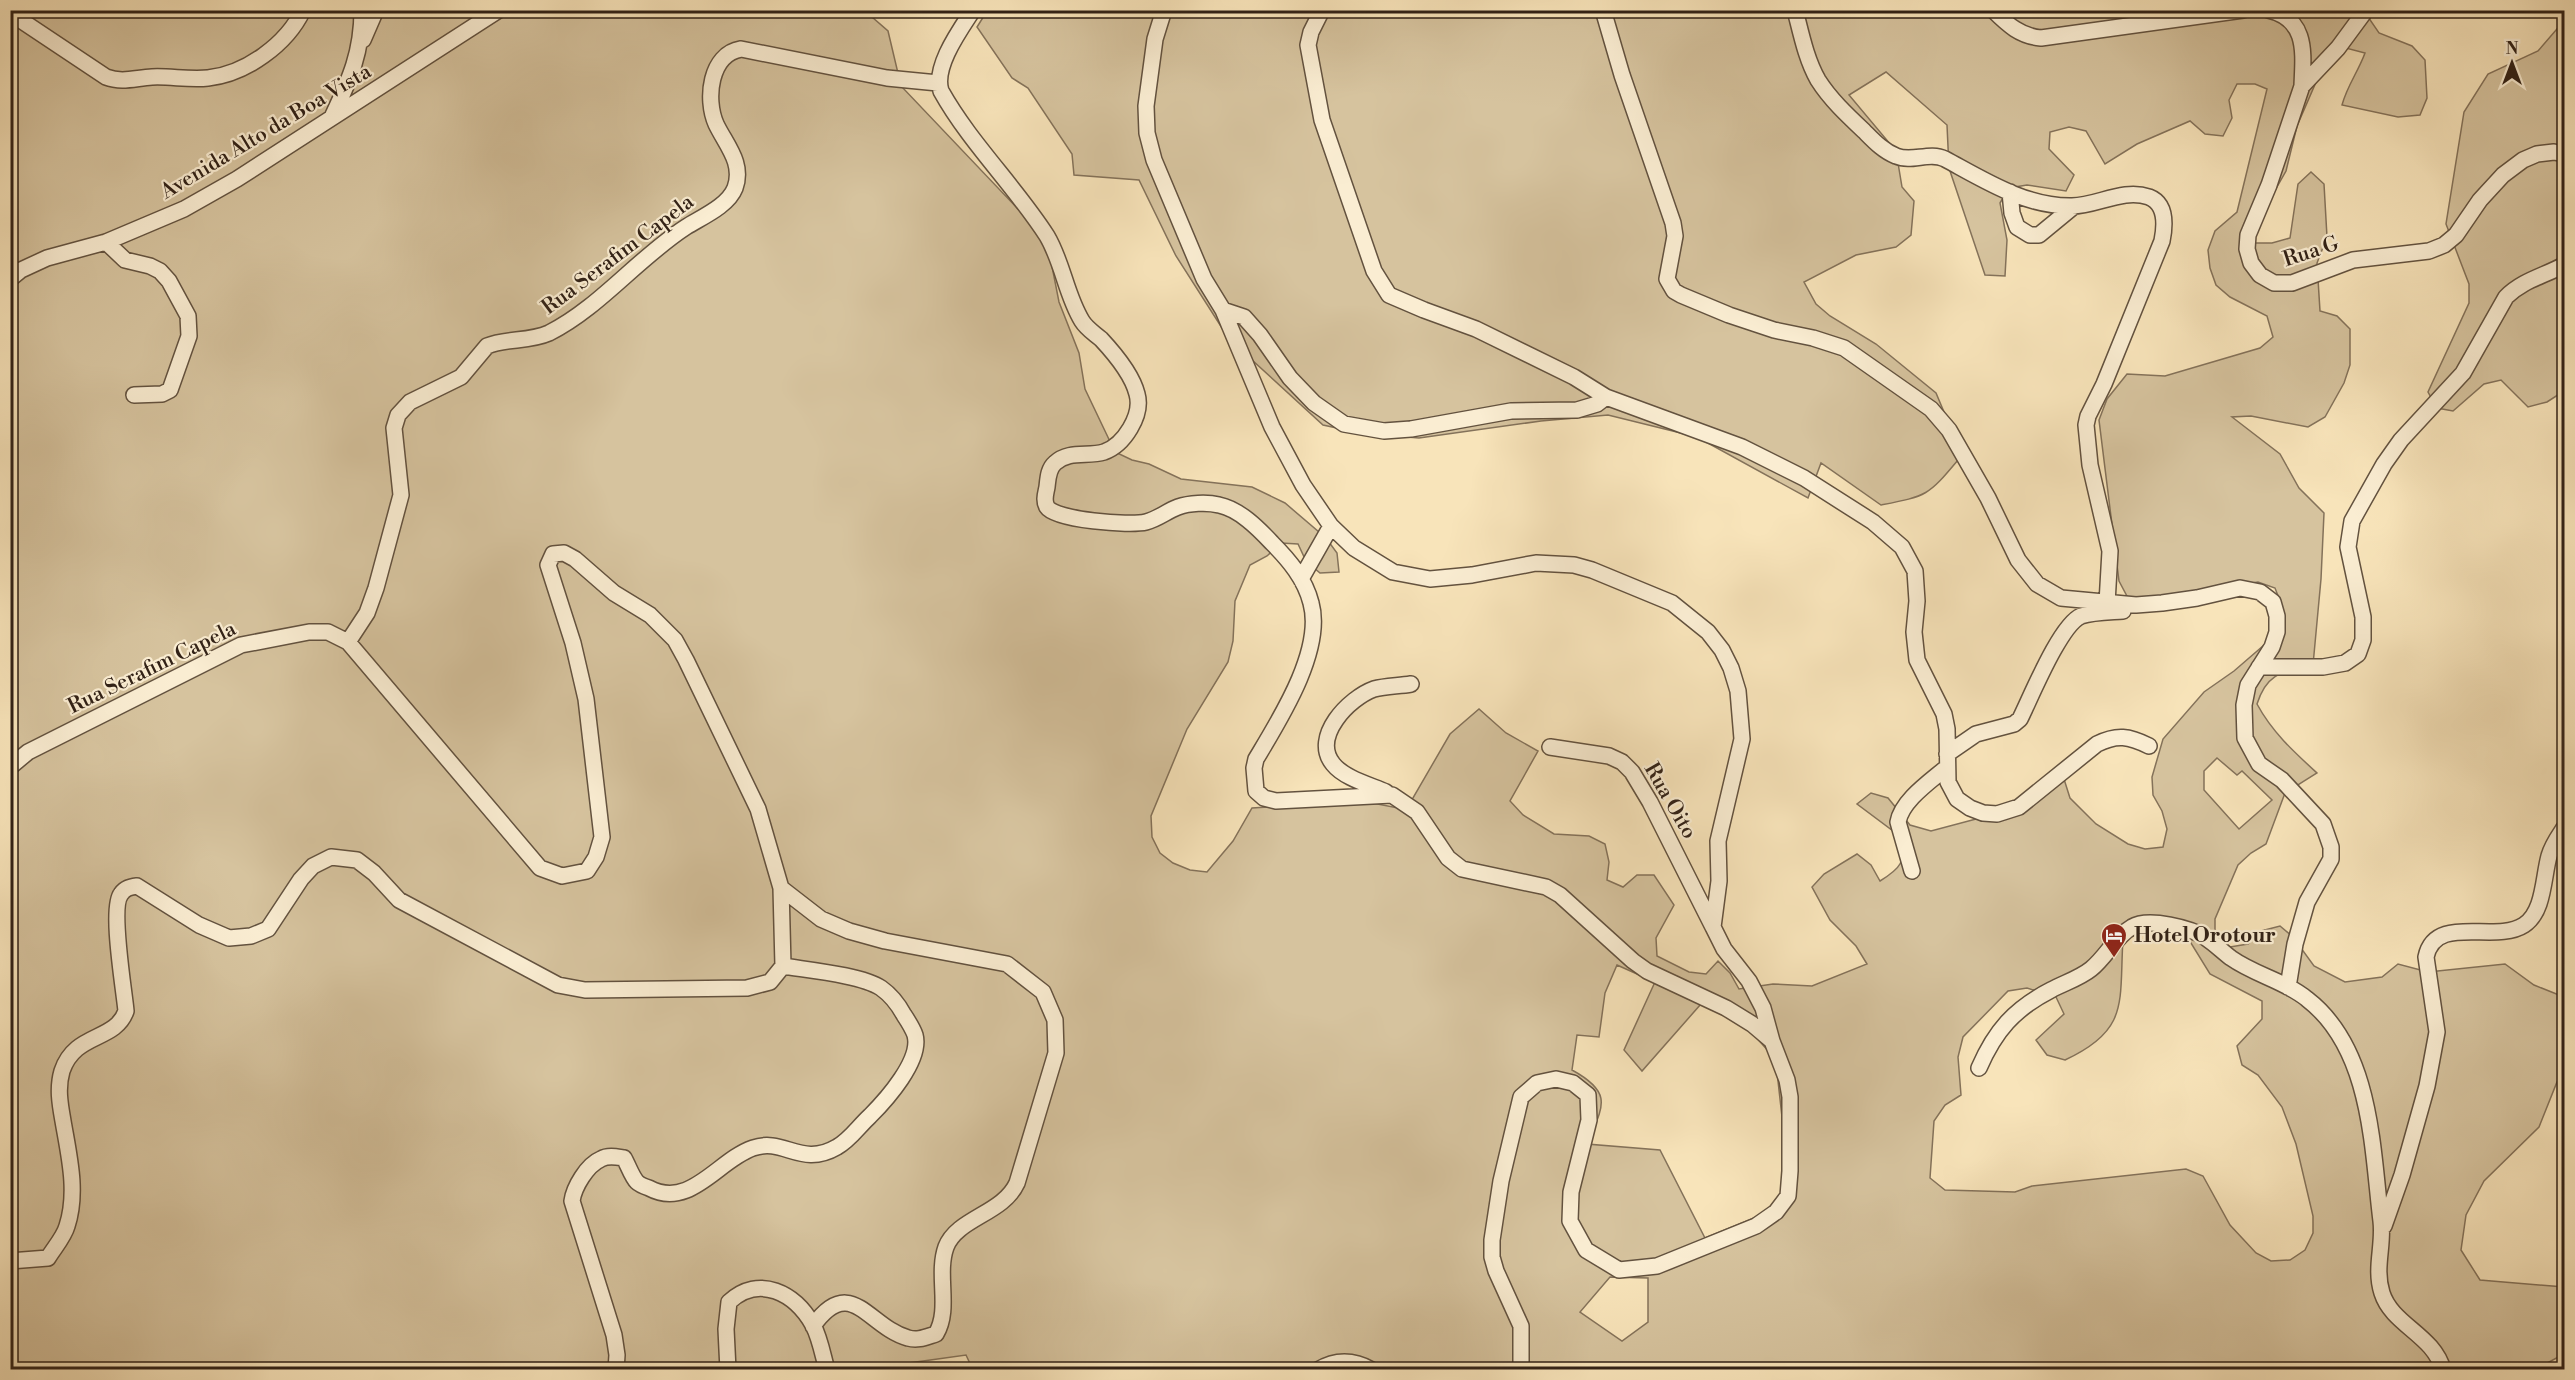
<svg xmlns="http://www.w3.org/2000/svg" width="2575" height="1380" viewBox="0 0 2575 1380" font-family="'Libre Bodoni',serif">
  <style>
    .green { fill: #d6c39e; stroke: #84725a; stroke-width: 1.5; fill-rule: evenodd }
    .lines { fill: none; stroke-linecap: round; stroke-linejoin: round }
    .minor-casing { stroke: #63523f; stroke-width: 18 }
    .minor { stroke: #faedd2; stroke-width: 15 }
    .labels { text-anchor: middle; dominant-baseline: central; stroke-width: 4.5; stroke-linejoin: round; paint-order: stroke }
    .street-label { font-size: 21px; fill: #312116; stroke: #faedd2 }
    .poi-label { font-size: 21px; font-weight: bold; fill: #312116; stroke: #faedd2; text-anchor: start }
  </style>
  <rect width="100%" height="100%" fill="#f8e4ba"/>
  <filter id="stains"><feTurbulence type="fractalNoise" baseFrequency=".00333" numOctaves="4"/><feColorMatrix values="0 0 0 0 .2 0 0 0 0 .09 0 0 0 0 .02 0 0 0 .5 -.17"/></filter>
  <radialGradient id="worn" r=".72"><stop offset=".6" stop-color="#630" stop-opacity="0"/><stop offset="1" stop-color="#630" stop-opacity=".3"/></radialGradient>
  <path class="green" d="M2210,10L2221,17L2281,10L2364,11L2379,33L2412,46L2425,60L2427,98L2420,115L2398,117L2342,105C2347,86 2358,72 2365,53L2346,48L2320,73L2297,126L2286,171L2256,224L2255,243H2272L2290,238L2298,184L2311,172L2324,184L2327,237L2317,263L2320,311L2337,316L2350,329V365L2344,383L2325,417L2308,427L2251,416L2232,417L2280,454L2299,488L2324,513L2321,579L2313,665C2283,672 2267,672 2257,704C2272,732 2294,752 2317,773L2285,793L2266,844L2251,853L2238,865L2215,919V937L2230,947L2248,944L2261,931L2280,926L2293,937L2314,966L2345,982L2382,977L2398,964L2428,972L2505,964L2534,985L2564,997V1073L2557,1082L2539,1127L2484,1181L2466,1215L2461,1250L2480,1280L2564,1287V1354L2534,1370H973L966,1355L909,1363L905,1370L11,1369L10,11H865L888,31L901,86L1038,230L1048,246L1059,302L1079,353L1085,389L1115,452L1132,460L1149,464L1181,479L1252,487L1285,503L1326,538L1337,553L1339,572L1320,573L1306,561L1298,544L1281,543L1267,556L1250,565L1235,601L1233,641L1228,662L1187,729L1151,816L1152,837L1160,853L1173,863L1190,870L1207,872L1233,841L1252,808L1362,801L1398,808L1413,798L1450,734L1479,709L1506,733L1538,751L1510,801L1523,815L1554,834L1589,836L1605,844L1609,862L1607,880L1623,887L1637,875H1654L1674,905L1656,938L1657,956L1689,972L1706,974L1718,961L1730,973L1739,989L1773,984L1812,986L1867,964L1856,946L1830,920L1812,887L1824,874L1857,854L1871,865L1880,881C1901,868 1906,862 1901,837L1857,804L1871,793L1888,798L1910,825L1931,831L1976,819L1993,818L2064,779L2070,798L2096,824L2128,844L2145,849L2163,847L2167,829L2162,811L2153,795L2152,777L2163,739L2204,692L2234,671L2271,639L2280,624L2282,606L2275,588L2258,582L2240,585L2222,594L2128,598L2119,581L2099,420L2107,399L2127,374L2165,376L2260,348L2273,337L2267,316L2230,297L2216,285L2210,268L2208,250L2215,231L2237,212L2267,89L2255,84H2237L2229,100L2232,118L2223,136L2205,134L2190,121L2137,144L2105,164L2086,131L2069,127L2050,132L2049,149L2074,175L2066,191L2027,185L2009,188L2000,203L2007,240L2005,276L1985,275L1949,168L1947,125L1886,72L1849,95L1896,151L1902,187L1914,201L1911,235L1896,247L1856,255L1804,282L1816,304L1830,316L1876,344L1936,393L1957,443L1958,460C1928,496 1927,496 1881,505L1821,463L1808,498L1697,437L1608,415L1541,421L1419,438L1360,433L1323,425L1229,339L1176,256L1139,180L1074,175L1072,154L1028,88L1012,78L977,27L987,11ZM2217,758L2237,775L2242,771L2272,800L2239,829L2204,790V771ZM2157,929L2176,932L2191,943L2210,974L2262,1001V1019L2237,1046L2242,1065L2258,1075L2282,1107L2296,1144L2313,1216V1233L2305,1250L2290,1260L2271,1261L2256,1253L2230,1225L2203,1176L2186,1169L2032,1186L2015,1192L1945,1190L1930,1178L1934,1121L1945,1105L1961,1095L1958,1057L1963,1037L2008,991L2027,988L2056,997L2064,1014L2036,1040L2047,1055L2065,1060C2130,1030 2119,1002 2123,939ZM1617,965L1655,982L1624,1050L1642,1071L1701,1004L1745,1025L1771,1054L1777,1072L1789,1180L1771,1211L1705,1238L1660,1150L1587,1144C1603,1106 1614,1093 1572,1070L1577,1035L1599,1037L1605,993ZM1610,1277L1648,1278V1322L1622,1341L1580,1312Z
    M2564,14V391L2547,402L2528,407L2501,380L2484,384L2453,411L2437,408L2428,392L2469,303V284L2446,224L2464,112L2488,74L2538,51L2563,22Z"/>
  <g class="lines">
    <defs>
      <path id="minor" d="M973,10C960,30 933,67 941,91C970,143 1015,186 1047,236C1063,263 1066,295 1082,321C1087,329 1094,333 1101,339C1115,354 1132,374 1137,394C1143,415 1124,445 1104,452C1088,457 1069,450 1055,463C1048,469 1048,479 1047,487C1046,493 1043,500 1047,507C1055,520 1130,526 1146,522C1158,519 1167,511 1178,507C1189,503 1207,502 1219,505C1239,509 1258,528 1272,543C1289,560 1305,579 1311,603C1324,650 1280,719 1256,759L1254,768L1256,791L1264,798L1276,801L1392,795L1417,812L1448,858L1462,869L1546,887L1560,895L1633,961L1647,971L1726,1008L1752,1024L1772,1041
        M1164,10L1155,39L1146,106L1147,133L1154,160L1204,279L1223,310L1272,427L1303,485L1331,526L1354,548L1393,572L1430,579L1472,575L1536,563L1574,565L1592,570L1672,603L1708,632L1722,650L1731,668L1738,691L1742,739L1718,841L1719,881L1713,927L1724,949L1749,981L1763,1008L1772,1041L1787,1080L1790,1097V1171L1788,1196L1776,1212L1756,1226L1657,1266L1619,1270L1586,1250L1570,1221L1571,1192L1589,1120L1588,1095L1573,1083L1556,1079L1537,1083L1521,1097L1501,1181L1492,1240V1257L1496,1271L1521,1326V1370
        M1322,10L1311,32L1308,45L1322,120L1374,271L1389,295L1424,310L1476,329L1574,377L1606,397L1742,447L1804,478L1873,522L1902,547L1915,571L1917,601L1914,632L1917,660L1944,714L1947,729L1948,782L1957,799L1970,808L1983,813L1997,814L2019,807L2097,744C2117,734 2129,736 2149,746
        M1603,10L1622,75L1673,223L1675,236L1667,279L1674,291L1681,295L1729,315L1774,330L1813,338L1844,348L1931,409L1949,430L1988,498L2018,560L2037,584L2061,598L2136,605L2162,603L2197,598L2240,588L2260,592L2273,602L2277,616V632L2272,647L2248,685L2244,705L2245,738L2259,764L2282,780L2323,824L2331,847V859L2307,902L2295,944L2288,987
        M1795,10C1801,33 1806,59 1818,80C1830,99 1847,115 1864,131C1873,140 1883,151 1896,156C1912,163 1929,151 1945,159C1984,180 2026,207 2072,206C2097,206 2123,188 2149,197C2167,204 2165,226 2162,241L2104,384L2088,416L2086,425L2090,465L2110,551L2107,603
        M1993,10C2008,25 2020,36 2041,38L2243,10
        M2268,10C2309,19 2303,55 2302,86
        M2366,10L2338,48L2302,86L2269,185L2248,235L2247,249L2251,263L2260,275L2274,283H2292L2353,260L2429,251L2444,245L2456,235L2480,200L2503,175L2523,160L2537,154L2554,152L2564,154
        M10,13L106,77C122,83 135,78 152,77C170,76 189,80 208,78C246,74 287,44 303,10
        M363,40L376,10
        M333,115C350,79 362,52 362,10
        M2010,192L2012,213L2017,227L2030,235H2039L2073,207
        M106,242L125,260L150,266L160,271L169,281L188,316L189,336L170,390L162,394L134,395
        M10,279L21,270L47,258L106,242L184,209L237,179L499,10
        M1223,310L1244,317L1260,335L1290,378L1314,403L1344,424L1384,431L1411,429L1511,411L1577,410L1597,404L1606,397
        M1301,579L1331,526
        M348,642L367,613L376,588L401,495L394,428L398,415L410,402L461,377L487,346C506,338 529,342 549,333C599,308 638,258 686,227C702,217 728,206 735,188C744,163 726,145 716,124C705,99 710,54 741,49L887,78L938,83
        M2259,667H2323L2345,663L2358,654L2363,640V617L2348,547L2352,521L2384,464L2401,440L2463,373L2506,297C2523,280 2544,276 2564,265
        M1550,747L1609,756L1622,762L1632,772L1650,802L1713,927
        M1947,754L1976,734L2014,724L2020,719C2031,697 2060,625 2081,616C2093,612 2110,612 2123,611
        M10,767L28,752L241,645L309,632H328L348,642L540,868L562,876L587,871L596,857L602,837L586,699L573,643L548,565L553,554L564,553L575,559L614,593L650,615L675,640L686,660L758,809L781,888L783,966L770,982L747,988L585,990L558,985L399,900L374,873L357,860L331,857L313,866L301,879L268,929L251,936L229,938L199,925L137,886C130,887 125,888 121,894C110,908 124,989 126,1011C115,1042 75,1032 62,1071C57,1088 60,1104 63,1121C69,1156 78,1192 67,1226C64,1237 54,1248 48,1258L10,1261
        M1386,792C1370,785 1344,778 1333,764C1311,737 1349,698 1374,689C1385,686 1399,686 1411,684
        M1912,871L1898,822C1902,800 1931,781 1947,767
        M781,888L821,919L849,931L885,941L1007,964L1043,992L1055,1020L1056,1053L1017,1183C1003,1214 957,1218 946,1247C936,1275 951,1309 936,1334C926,1337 918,1341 908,1338C868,1327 851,1273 813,1326
        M1979,1068C1995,1031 2014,1009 2051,990C2064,983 2080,978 2091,969C2106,957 2116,936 2132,927C2148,917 2192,928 2206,938C2215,944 2223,952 2231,958C2255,975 2285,981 2307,999C2372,1049 2372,1148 2381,1221C2384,1246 2374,1268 2382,1293C2392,1325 2434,1335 2443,1370
        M2384,1226L2402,1175L2427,1086L2437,1032L2426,957C2435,913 2495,944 2524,925C2544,912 2543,878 2549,856C2552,845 2558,837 2564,828
        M616,1370L617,1355L614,1335L572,1201C574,1187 587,1165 601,1159C608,1155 617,1157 624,1158C628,1165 632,1177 637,1182C640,1185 646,1187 649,1188C690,1210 718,1160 753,1148C784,1137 801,1168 837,1147C850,1140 859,1126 870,1116C886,1100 922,1060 915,1035C913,1029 908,1021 904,1015C898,1004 891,995 881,988C862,975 807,970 783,966
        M728,1370L726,1329L729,1302C759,1274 795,1293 813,1325C820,1338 823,1356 827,1370
        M1318,1370C1336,1359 1354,1360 1372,1370"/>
    </defs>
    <use href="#minor" class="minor-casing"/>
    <use href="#minor" class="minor"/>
  </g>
  <defs>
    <symbol id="hotel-pin" viewBox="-11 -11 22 30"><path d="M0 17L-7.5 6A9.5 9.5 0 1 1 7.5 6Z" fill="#8f2418" stroke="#faedd2"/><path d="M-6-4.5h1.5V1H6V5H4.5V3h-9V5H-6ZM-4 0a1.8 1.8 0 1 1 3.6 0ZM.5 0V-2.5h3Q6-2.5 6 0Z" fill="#fff"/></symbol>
  </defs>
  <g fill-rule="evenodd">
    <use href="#hotel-pin" x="2099" y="921" width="30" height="40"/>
  </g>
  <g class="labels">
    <g class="street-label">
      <text transform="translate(266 132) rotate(-31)">Avenida Alto da Boa Vista</text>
      <text transform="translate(2311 252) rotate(-18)">Rua G</text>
      <text transform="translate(618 255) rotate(-37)">Rua Serafim Capela</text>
      <text transform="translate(152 668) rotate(-26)">Rua Serafim Capela</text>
      <text transform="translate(1670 801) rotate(60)">Rua Oito</text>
    </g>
    <g class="poi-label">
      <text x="2134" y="936">Hotel Orotour</text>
    </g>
  </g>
  <rect width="2575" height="1380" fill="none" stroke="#f8e4ba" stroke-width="36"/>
  <rect x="12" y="12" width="2551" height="1356" fill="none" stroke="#312116" stroke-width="3"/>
  <rect x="18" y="18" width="2539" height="1344" fill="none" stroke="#312116" stroke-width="1.5"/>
  <g transform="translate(2512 63)" stroke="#faedd2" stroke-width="4.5" paint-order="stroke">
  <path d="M0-4.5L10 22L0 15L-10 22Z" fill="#312116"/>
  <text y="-9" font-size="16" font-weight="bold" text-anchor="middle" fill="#312116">N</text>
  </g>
  <rect width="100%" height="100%" filter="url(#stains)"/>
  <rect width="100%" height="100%" fill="url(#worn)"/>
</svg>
